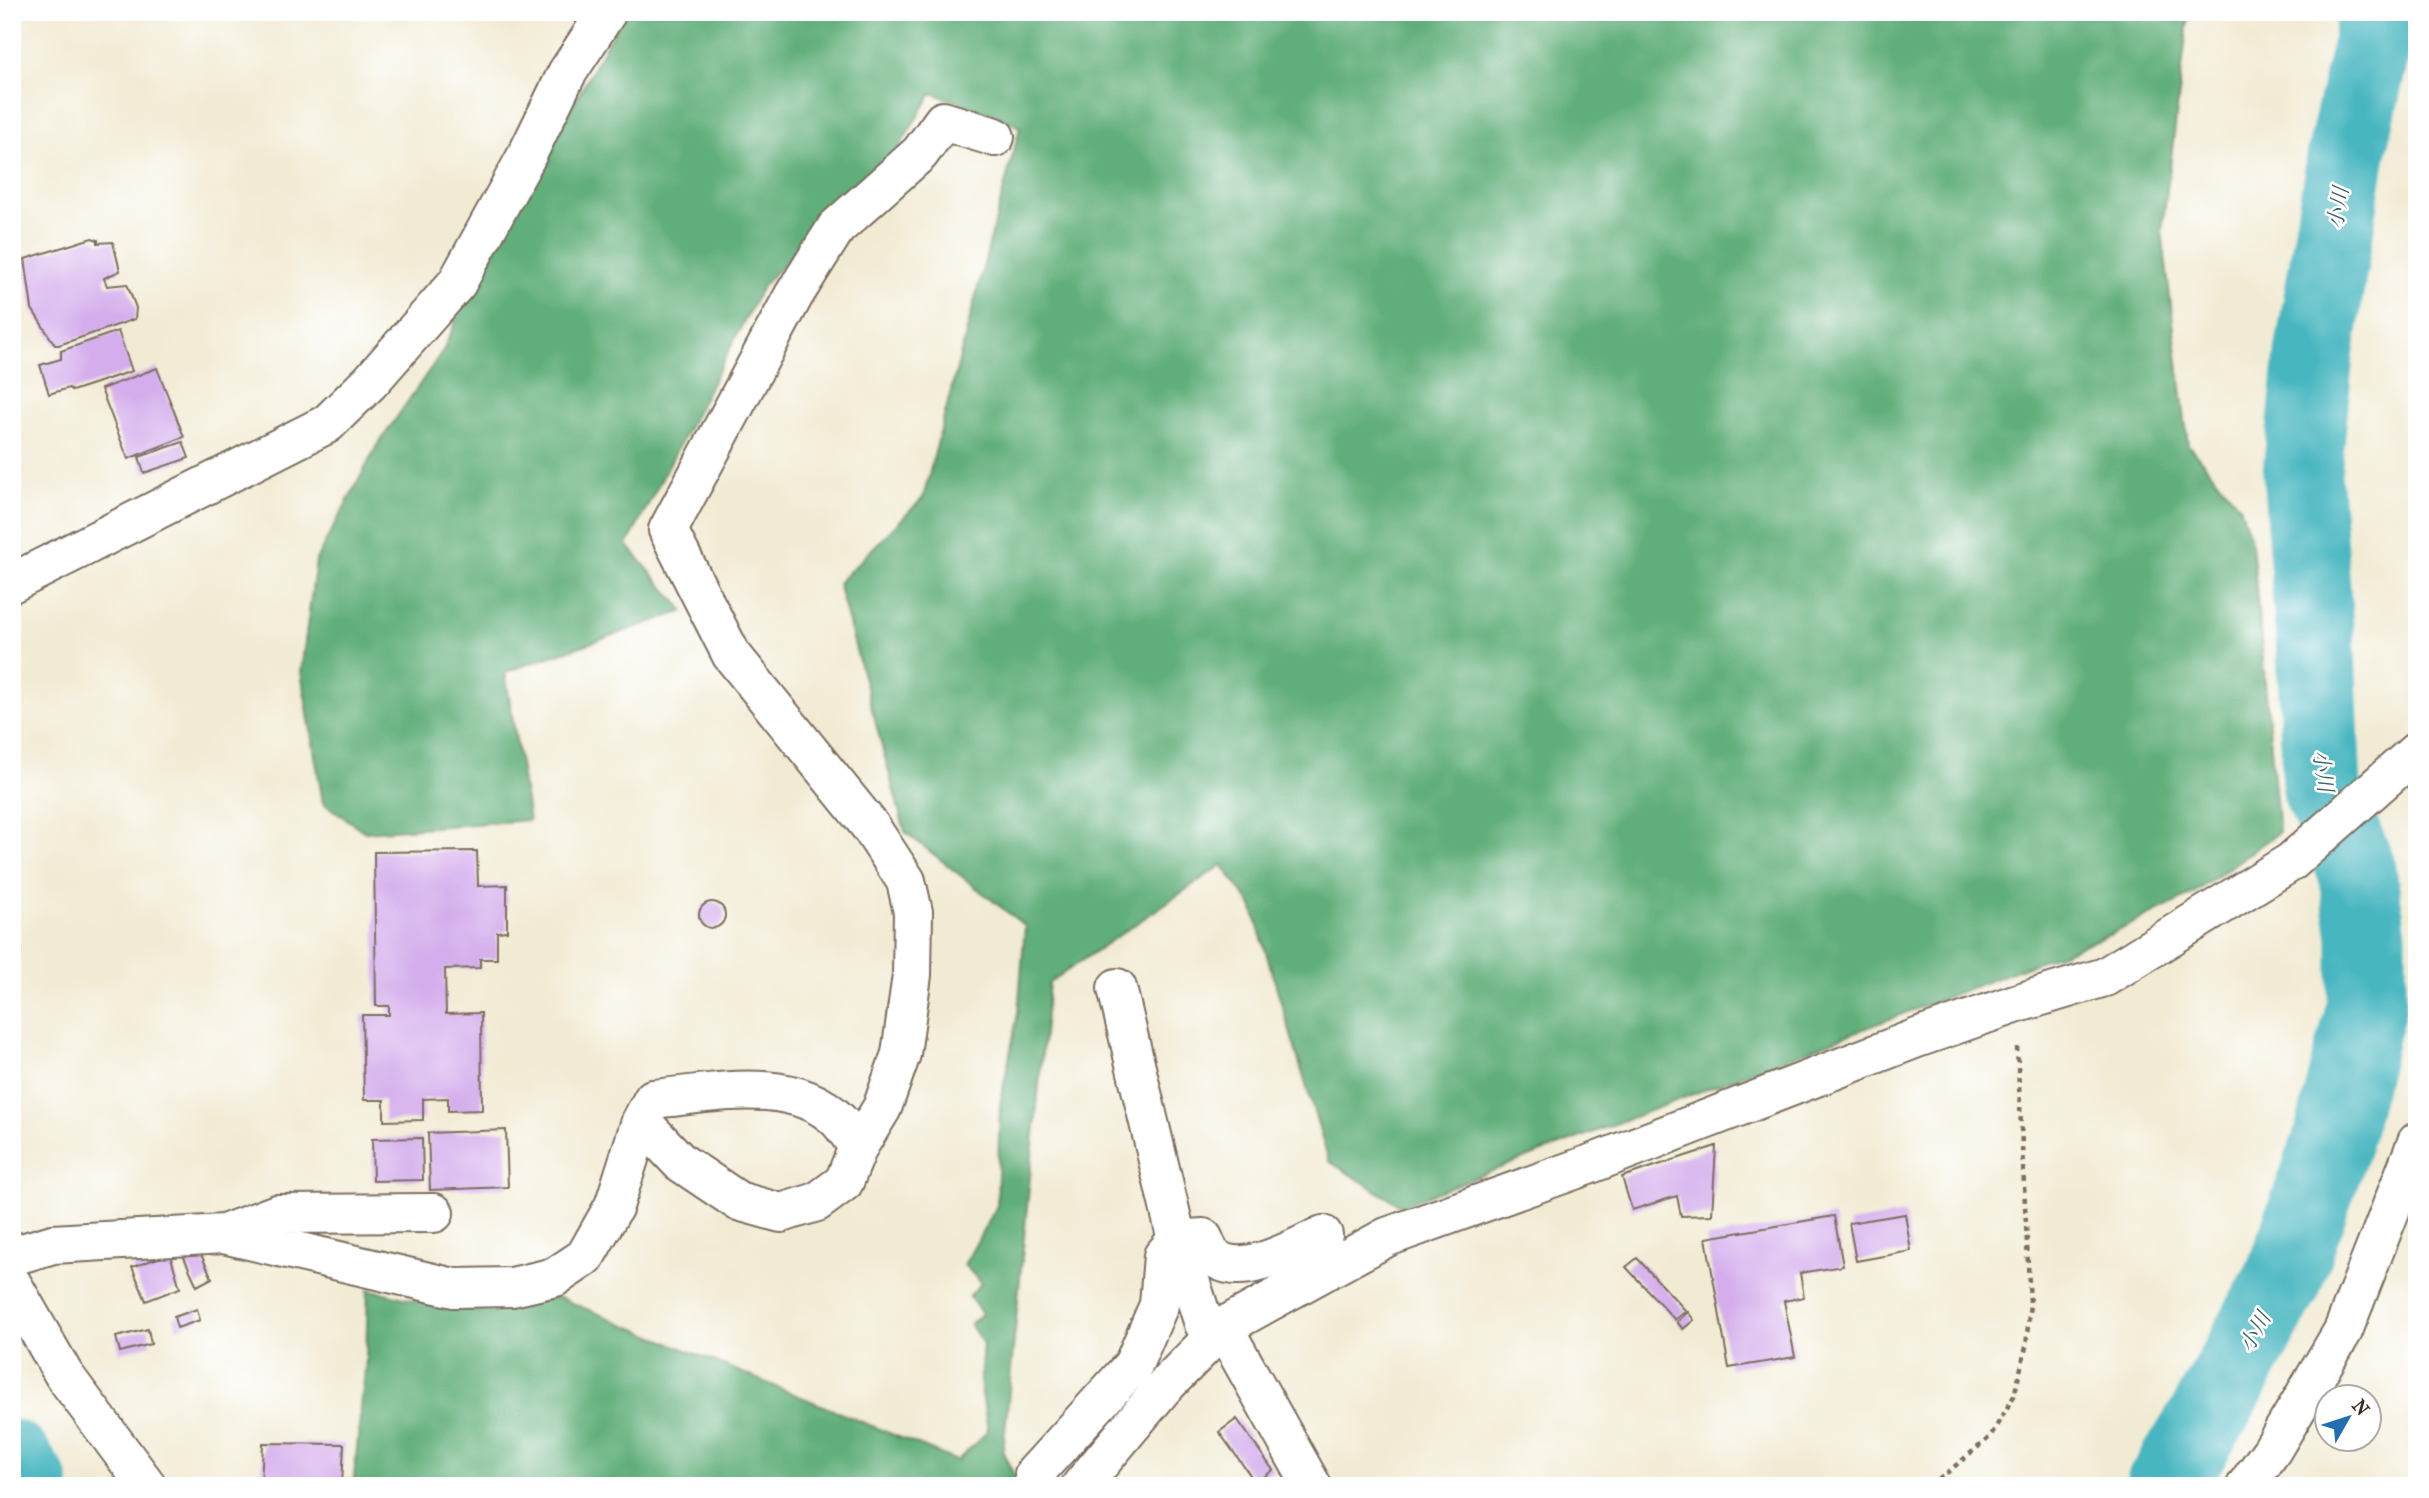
<svg xmlns="http://www.w3.org/2000/svg" width="2429" height="1498" viewBox="0 0 2429 1498" font-family="'IM FELL French Canon','Noto Serif JP',serif">
  <style>
    .forest { fill: #60ae79; stroke: #4e6c4c; stroke-width: 2 }
    .lines { fill: none; stroke-linecap: round; stroke-linejoin: round }
    .river { stroke: #47b6c0; stroke-width: 79 }
    .building { fill: #d4aeec }
    .minor-casing { stroke: #7b6e5e; stroke-width: 42 }
    .path { stroke: #7b6e5e; stroke-width: 4.5; stroke-dasharray: 5 5; stroke-linecap: butt }
    .minor { stroke: #fff; stroke-width: 38 }
    .labels { text-anchor: middle; dominant-baseline: central; stroke-width: 5; stroke-linejoin: round; paint-order: stroke }
    .water-label { font-size: 21px; font-style: italic; fill: #40625f; stroke: #fff }
  </style>
  <rect width="100%" height="100%" fill="#fff"/>
  <filter id="ink" filterUnits="userSpaceOnUse"><feTurbulence type="fractalNoise" baseFrequency=".0143" numOctaves="2"/><feDisplacementMap in="SourceGraphic" scale="14" xChannelSelector="R" yChannelSelector="G"/><feConvolveMatrix kernelMatrix="1 2 1 2 8 2 1 2 1" color-interpolation-filters="sRGB"/></filter>
  <filter id="wash" filterUnits="userSpaceOnUse"><feTurbulence type="fractalNoise" baseFrequency=".00686" numOctaves="4" result="noise"/><feDisplacementMap in="SourceGraphic" scale="28" xChannelSelector="R" yChannelSelector="G"/><feGaussianBlur stdDeviation="1.57" result="paint"/><feColorMatrix in="noise" values="0 0 0 0 0 0 0 0 0 0 0 0 0 0 0 0 0 1.4 0 .05"/><feComposite in="paint" operator="in"/></filter>
  <g filter="url(#wash)">
    <rect width="100%" height="100%" fill="#f2ebd4"/>
    <path class="forest" d="M624,12H2189L2162,231L2188,445L2240,506L2252,544L2279,832L2191,895L2109,935L1401,1206L1329,1161L1252,906L1222,865L1049,983L1003,1452L1019,1486H353L366,1360L368,1289L441,1307L493,1312L543,1299L558,1297L957,1461L988,1431L980,1381L983,1344L970,1324L982,1314L969,1296L982,1283L964,1265L997,1206L1000,1105L1018,1013L1025,926L905,832L838,583L923,498L1020,127L994,115L932,93L884,172L810,235L762,287L627,545L684,611L505,672L529,820L365,832L323,803L301,672L316,560L377,446L444,349L462,307Z"/>
    <g class="lines">
      <path class="river" d="M12,1459L30,1486
        M2165,1486L2211,1412L2283,1280L2333,1138L2367,1003V936L2357,870L2322,790L2316,652L2302,473L2314,354L2347,152L2379,12"/>
    </g>
    <g id="blocks">
      <path class="building" d="M92,238L98,240V243L113,242L120,271L104,278L107,286L127,284L136,308L135,319L59,345H55L32,309L25,259Z
        M118,331L132,371L72,391L69,388L49,394L40,365L61,359V351Z
        M157,368L184,437L128,459L101,389Z
        M183,442L189,458L144,473L139,457Z
        M477,851L478,886L507,885V931L497,932V959H480V968L445,969L446,1014L481,1013L482,1110L448,1111V1098L423,1099V1120L384,1121V1100H364L362,1015H389V1006H376L374,852Z
        M699 915a13 13 0 1 1 26 0a13 13 0 1 1-26 0Z
        M506,1130L508,1187L430,1190L428,1133Z
        M422,1138L423,1180L373,1181L372,1139Z
        M1716,1146L1712,1215L1681,1216L1677,1196L1632,1210L1622,1177Z
        M1905,1214L1911,1251L1856,1261L1849,1223Z
        M1834,1216L1843,1266L1800,1273L1804,1297L1784,1301L1795,1357L1729,1368L1706,1238Z
        M197,1246L212,1278L197,1286L182,1253Z
        M170,1254L180,1288L146,1301L132,1267Z
        M1637,1258L1686,1311L1675,1320L1626,1267Z
        M197,1309L200,1320L177,1328L174,1317Z
        M1688,1312L1694,1320L1683,1329L1677,1322Z
        M148,1329L151,1344L120,1352L116,1337Z
        M1237,1419L1273,1470L1256,1483L1219,1432Z
        M263,1443L344,1444L342,1486H261Z"/>
    </g>
  </g>
  <g filter="url(#ink)">
    <use href="#blocks" fill-opacity="0" stroke="#7b6e5e" stroke-width="2"/>
    <g class="lines">
      <defs>
        <path id="minor" d="M12,583L327,424L370,382L457,283L526,157L567,73L607,12
          M1117,988L1177,1240L1204,1324L1213,1337
          M858,1147L882,1108L901,1054L912,975L913,912L906,881L870,826L731,654L668,530L794,295L836,228L920,153L943,121L995,137
          M224,1234L454,1288L512,1287L555,1277L585,1257L614,1206L641,1121L653,1099C711,1094 793,1074 839,1121C846,1129 852,1138 858,1147L844,1182L817,1202L781,1213L738,1201L680,1162L641,1121
          M12,1256L53,1244L224,1234L277,1214L434,1213
          M12,1284L64,1375L147,1486
          M1223,1327L1312,1486
          M1034,1474L1133,1365L1159,1305L1163,1256L1177,1240L1203,1238C1206,1244 1209,1253 1214,1257C1241,1280 1296,1248 1323,1235
          M1081,1486L1161,1390L1223,1327L1387,1237L1588,1165L1917,1038L2015,1004L2105,977L2291,862L2417,751
          M2246,1486L2272,1450L2343,1331L2417,1142"/>
      </defs>
      <use href="#minor" class="minor-casing"/>
      <path class="path" d="M1931,1486L1990,1437L2014,1396L2026,1347L2030,1303L2017,1047"/>
      <use href="#minor" class="minor"/>
    </g>
  </g>
  <g class="labels">
    <g class="water-label">
      <text transform="translate(2338 208) rotate(-81)">小川</text>
      <text transform="translate(2323 771) rotate(82)">小川</text>
      <text transform="translate(2255 1332) rotate(-61)">小川</text>
    </g>
  </g>
  <rect width="2429" height="1498" fill="none" stroke="#fff" stroke-width="42"/>
  <g transform="translate(2348 1418) rotate(51)"><circle r="33" fill="#ffffff" stroke="#b1aaa5" stroke-width="2"/>
  <path d="M0-5L12 26L0 18L-12 26Z" fill="#1f6fb2"/>
  <text y="-10" font-size="19" font-weight="bold" text-anchor="middle" fill="#3b2a1e">N</text>
  </g>
</svg>
